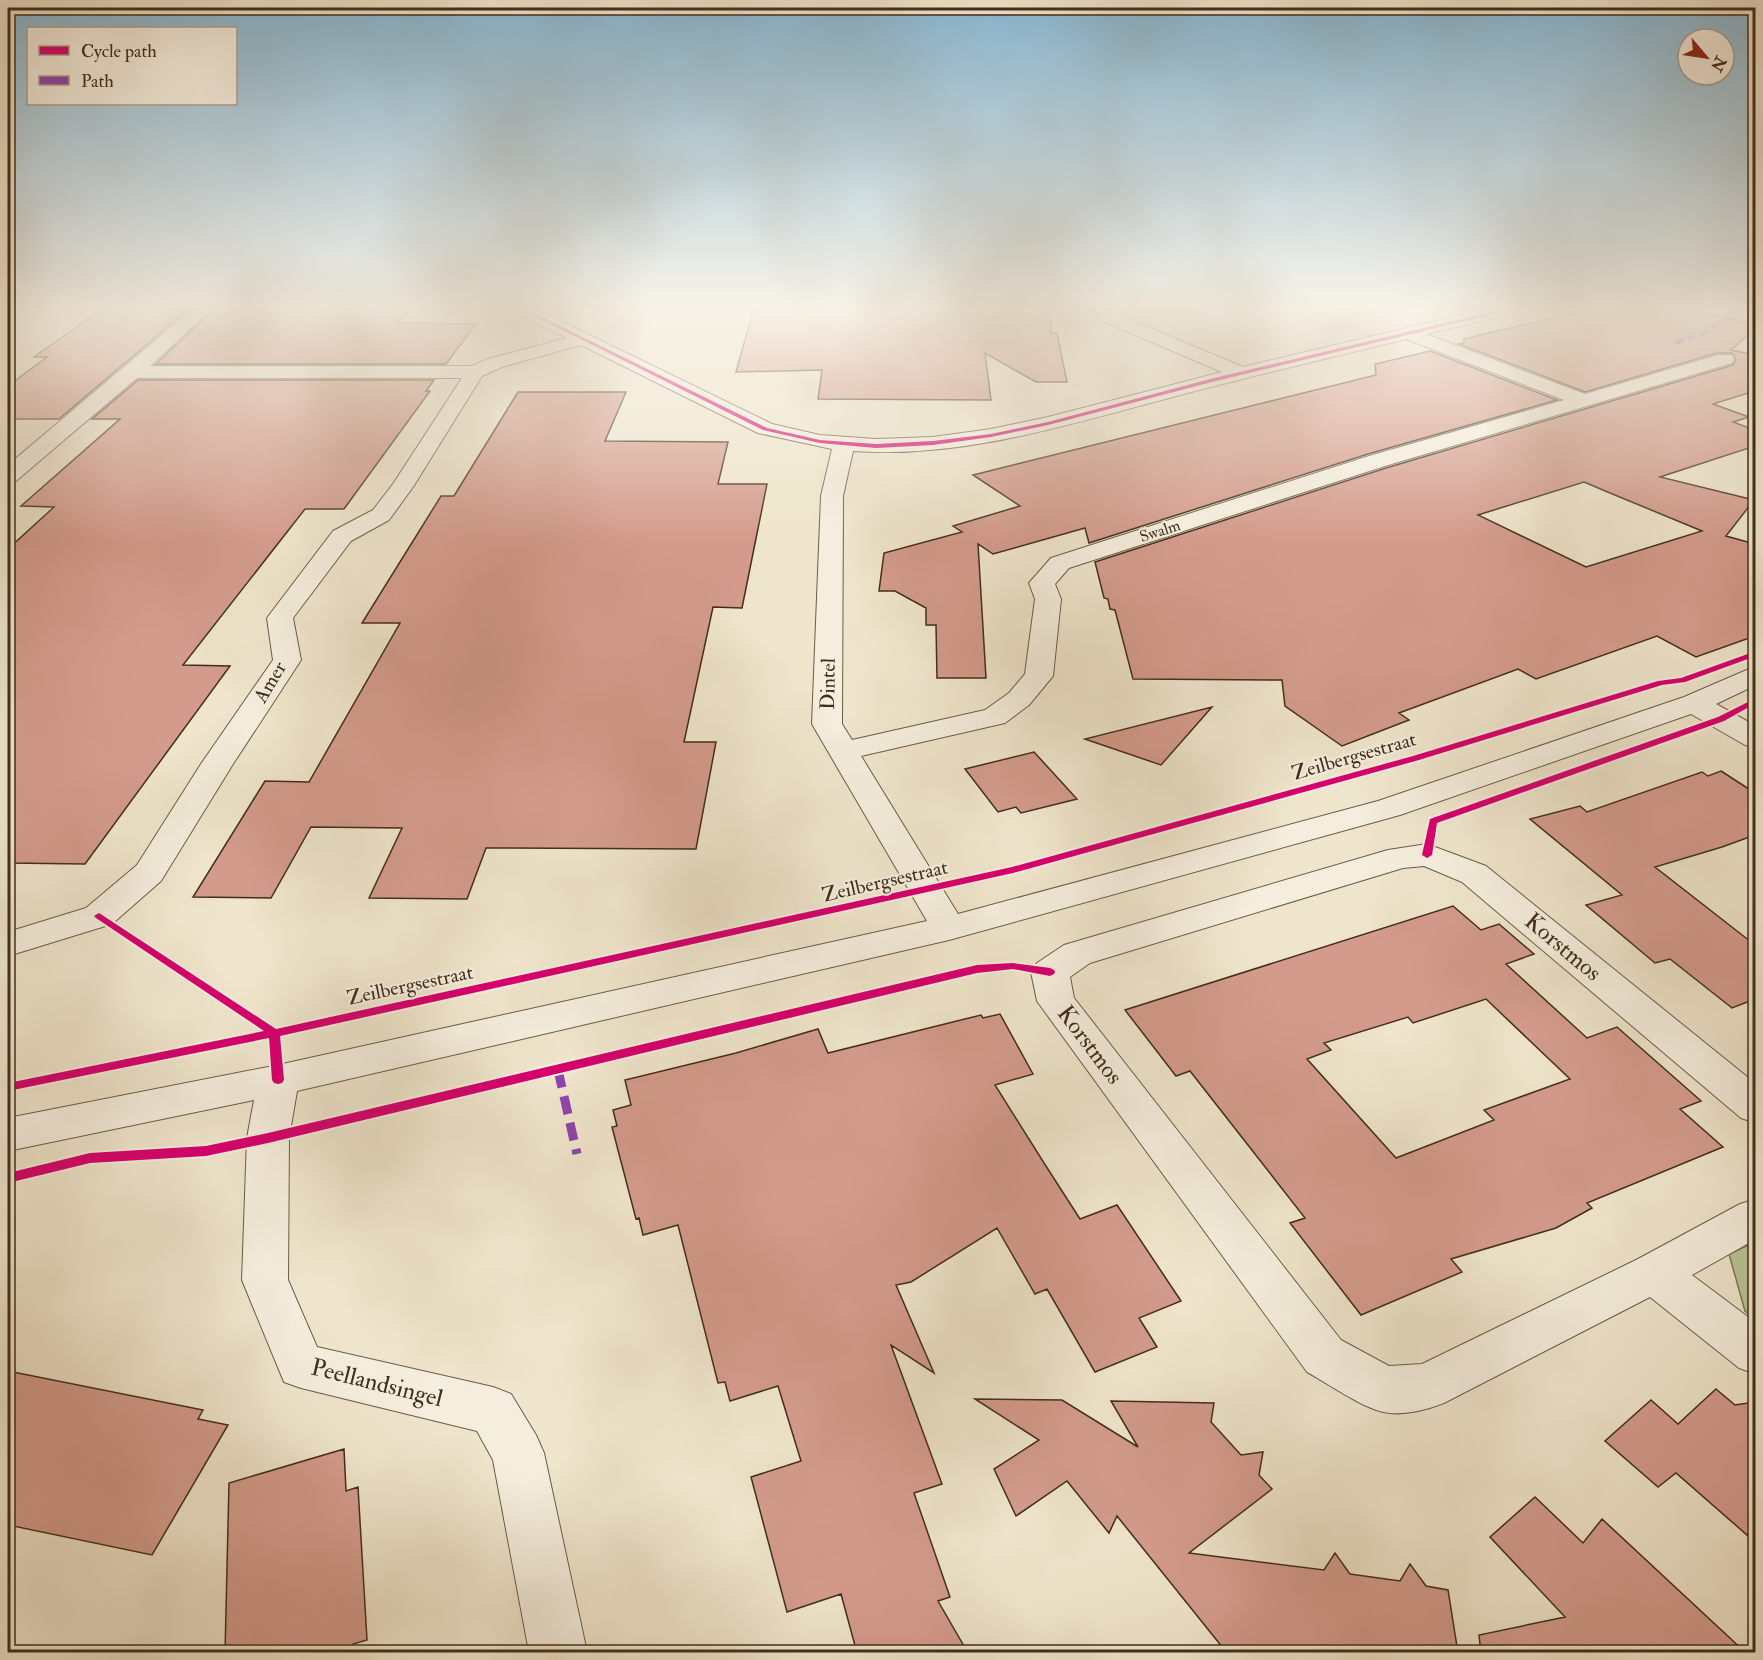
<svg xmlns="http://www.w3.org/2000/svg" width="1763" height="1660" viewBox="0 0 1763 1660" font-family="'IM FELL Double Pica',serif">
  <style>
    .green { fill: #b8c598; stroke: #7c7a5a; stroke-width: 1.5 }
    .building { fill: #d49b8c; stroke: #412e1b; stroke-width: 1.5; fill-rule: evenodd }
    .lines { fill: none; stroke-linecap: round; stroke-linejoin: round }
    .minor-casing { stroke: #6c5c47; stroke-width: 2 }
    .minor { fill: #f5eede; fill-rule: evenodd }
    .quiet-far1 { stroke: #8e44ad; stroke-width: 4.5; stroke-dasharray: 9 4.5; stroke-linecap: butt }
    .quiet { stroke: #8e44ad; stroke-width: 9; stroke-dasharray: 18 9; stroke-linecap: butt }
    .cycleway-casing { stroke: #f5eede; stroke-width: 4 }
    .cycleway { fill: #d6006c; fill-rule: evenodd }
    .labels { text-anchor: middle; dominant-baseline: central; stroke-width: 4.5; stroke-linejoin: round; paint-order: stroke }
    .far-street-label { font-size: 16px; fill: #412e1b; stroke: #f5eede }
    .street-label { font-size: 20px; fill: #412e1b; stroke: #f5eede }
    .near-street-label { font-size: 24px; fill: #412e1b; stroke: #f5eede }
  </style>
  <rect width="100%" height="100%" fill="#efe5cc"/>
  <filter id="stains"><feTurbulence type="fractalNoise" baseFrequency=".00333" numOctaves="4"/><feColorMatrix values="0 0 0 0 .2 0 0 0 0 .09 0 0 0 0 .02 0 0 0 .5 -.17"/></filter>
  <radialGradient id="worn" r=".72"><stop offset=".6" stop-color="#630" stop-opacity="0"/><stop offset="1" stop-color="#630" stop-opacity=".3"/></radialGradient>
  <path class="green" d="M1755,1242V1319L1745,1311L1729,1254Z"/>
  <path class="building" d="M105,307H191L59,419H8V386L47,357H34Z
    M216,307H412L398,323L476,324L446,364H156Z
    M1596,307H1697L1702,313L1755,324V329L1731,350L1755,355V391L1713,404L1749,417L1733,422L1755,430V446L1660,477L1754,500L1726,536L1755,544V636L1696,657L1657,636L1536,679L1518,669L1399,713L1409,720L1342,746L1285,706L1282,680L1133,679L1115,610L1110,609L1108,599L1104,598L1095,562L1386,468L1733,365L1736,360L1732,353H1717L1585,392L1459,344L1464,343V339ZM1584,482L1610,493L1702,531L1586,567L1478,515Z
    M762,309L936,310V315H1051V333H1057L1067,382H1036L985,353L991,400L818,399L822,370L736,372L753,311H761Z
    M1430,351L1557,400L1368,454L1089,543L1085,528L993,554L978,544L986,678H937L936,625H926V608L895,591H879L884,553L962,532L953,526L1020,506L973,475L1376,375L1375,364Z
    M138,380H434L426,391H430L344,509H305L183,665L230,666L85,864L8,863V549L54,507L21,506L120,419H92Z
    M518,392H626L605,441L728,442L718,484H767L742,608L713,607L684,742H716L696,849L486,848L467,899L369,898L402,828L311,827L271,898L193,897L265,781L309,782L400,623H362L441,496H454Z
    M1212,707L1161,765L1085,739Z
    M1034,752L1077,799L1021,813L1016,807L998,812L965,769Z
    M1721,771L1755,793V835L1722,847L1655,867L1755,945V999L1732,1008L1670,959L1655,963L1586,905L1622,895L1530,819L1580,806L1587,812L1702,772L1708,776Z
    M1453,906L1481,930L1499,924L1534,954L1506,964L1587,1038L1617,1027L1701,1101L1680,1109L1723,1147L1587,1203L1592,1208L1556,1228L1451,1259L1462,1272L1361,1315L1290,1223L1305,1218L1190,1071L1176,1076L1125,1010ZM1486,999L1570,1079L1484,1110L1494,1120L1396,1158L1307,1059L1331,1050L1324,1043L1408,1017L1413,1023Z
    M1000,1014L1033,1074L995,1085L1044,1163L1080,1219L1117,1205L1181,1301L1139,1318L1157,1347L1095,1372L1047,1289L1035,1294L997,1228L911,1282L896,1285L934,1373L891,1345L942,1484L914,1493L950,1597L938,1601L968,1653H857L841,1594L787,1612L751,1477L801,1461L778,1386L730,1401L725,1382L718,1383L678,1225L643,1235L639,1218L636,1219L612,1127L617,1126L613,1110L631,1105L625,1080L736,1053L818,1029L828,1053L981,1015L983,1018Z
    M8,1371L203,1410L198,1419L228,1425L152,1555L8,1525Z
    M1716,1389L1735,1405L1755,1402V1542L1676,1473L1658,1487L1605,1441L1651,1400L1678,1424Z
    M975,1399L1062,1400L1138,1447L1111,1401L1214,1403L1211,1422L1241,1455L1263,1452L1259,1475L1272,1489L1189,1553L1324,1570L1335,1553L1350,1574L1400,1581L1410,1564L1426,1586L1448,1590L1458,1653H1227L1117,1516L1109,1533L1067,1481L1016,1516L994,1469L1039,1440Z
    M344,1449L346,1491L358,1487L367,1640L353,1644V1653H225L229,1483Z
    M1535,1497L1583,1543L1602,1519L1746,1653H1481L1479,1635L1565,1617L1490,1537Z"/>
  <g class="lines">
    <defs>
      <path id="minor" d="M195,307H214L150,366H472L488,359L567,338L512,311L509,307H532L772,424L820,435L876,439L933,437L991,429L1048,417L1222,372L1079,311L1076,307H1100L1243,367L1494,307H1518L1515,311L1503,316L1426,334L1585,394L1718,355H1732L1734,359L1732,363L1385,466L1069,568L1055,584L1061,599L1053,676L1029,705L1005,723L861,756L958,914L1378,801L1684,697L1756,666V685L1716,704L1756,726V748L1745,745L1691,714L1400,815L949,940L297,1091L289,1138L288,1280L317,1347L493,1387L511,1394L536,1435L544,1453L587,1652H529L493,1460L477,1431L301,1388L284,1382L242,1280L247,1138L254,1100L8,1151V1118L278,1065L927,921L812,724L821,496L832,449L758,433L581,345L502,367L482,376L413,487L389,520L351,541L293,618L301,660L233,764L161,881L112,924L8,956V932L86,908L137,865L201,764L273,660L267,618L333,531L373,510L393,484L462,378H137L16,481L8,483V465ZM1406,339L1564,400L1369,456L1051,558L1029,583L1035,599L1025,674L1009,693L985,710L852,740L842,724L843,496L853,451C964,459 1074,423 1180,395C1255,375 1330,358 1406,339Z
        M1699,307H1734L1756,312V322L1702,311Z
        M1427,844L1486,866L1756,1084V1123L1741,1118L1462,882L1424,866L1403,868L1090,963L1070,977L1074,998L1341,1340L1389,1366L1422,1364L1638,1259L1740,1204L1756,1199V1239L1692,1275L1756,1323V1374L1739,1368L1650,1297L1444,1403C1426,1410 1402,1416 1383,1412C1359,1406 1329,1384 1307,1372L1037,1001L1031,972L1037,963L1064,945L1388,850Z"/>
    </defs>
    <use href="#minor" class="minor-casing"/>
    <use href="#minor" class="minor"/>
    <path class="quiet-far1" d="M8,324L14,320L9,314L20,307
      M1675,343L1705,333L1731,312"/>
    <path class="quiet" d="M558,1070L577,1154"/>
    <defs>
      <path id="cycleway" d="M516,307H522L767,428L820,440L876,444L933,441L991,434L1048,422L1214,378L1495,311L1505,307H1511L1499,313L1216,381L1048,425L991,437L933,445L876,448L820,443L763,430Z
        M1756,651V656L1685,682L1662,685L1419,760L1013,873L280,1036L284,1080L282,1083L278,1084L274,1083L272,1080L269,1038L8,1091V1083L264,1031L96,918L94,916L99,913L276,1029L1012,867L1413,756L1658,681L1681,678Z
        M1756,698V703L1724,721L1437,823L1432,855L1427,858L1422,855L1430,819L1718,717Z
        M1013,963L1050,968L1054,970L1055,972L1054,974L1050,976L1013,969L977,973L268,1143L206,1156L90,1163L8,1183V1173L90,1153L206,1146L268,1133L977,965Z"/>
    </defs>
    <use href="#cycleway" class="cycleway-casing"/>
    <use href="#cycleway" class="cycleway"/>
  </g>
  <linearGradient id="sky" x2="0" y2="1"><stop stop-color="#89b8d4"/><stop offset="0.57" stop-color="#f8f3e8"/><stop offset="1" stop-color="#f8f3e8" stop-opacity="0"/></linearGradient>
  <rect width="1763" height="540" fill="url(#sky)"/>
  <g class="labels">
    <g class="far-street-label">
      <text transform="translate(1160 531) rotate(-18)">Swalm</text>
    </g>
    <g class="street-label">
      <text transform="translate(270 682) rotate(-59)">Amer</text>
      <text transform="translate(828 684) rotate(-89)">Dintel</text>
      <text transform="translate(1354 756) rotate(-16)">Zeilbergsestraat</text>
      <text transform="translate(885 881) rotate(-13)">Zeilbergsestraat</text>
      <text transform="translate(410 985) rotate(-12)">Zeilbergsestraat</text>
    </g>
    <g class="near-street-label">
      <text transform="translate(1563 947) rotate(40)">Korstmos</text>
      <text transform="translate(1090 1045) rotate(53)">Korstmos</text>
      <text transform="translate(377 1383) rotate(14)">Peellandsingel</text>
    </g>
  </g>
  <rect width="1763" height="1660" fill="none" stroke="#efe5cc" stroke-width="30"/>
  <rect x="9" y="9" width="1745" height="1642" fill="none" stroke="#412e1b" stroke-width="3"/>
  <rect x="15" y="15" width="1733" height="1630" fill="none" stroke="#412e1b" stroke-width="1.5"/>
  <rect x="27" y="27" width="210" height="78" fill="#f5eede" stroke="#ada190" stroke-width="1.5"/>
  <rect x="39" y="46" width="30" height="9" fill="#d6006c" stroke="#ada190" stroke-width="1.5"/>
  <text x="81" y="57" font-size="18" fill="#412e1b">Cycle path</text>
  <rect x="39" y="76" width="30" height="9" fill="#8e44ad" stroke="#ada190" stroke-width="1.5"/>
  <text x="81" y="87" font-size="18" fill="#412e1b">Path</text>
  <g transform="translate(1706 57) rotate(119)"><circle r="28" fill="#f5eede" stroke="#ada190" stroke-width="1.5"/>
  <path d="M0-4.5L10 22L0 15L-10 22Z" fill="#8f2418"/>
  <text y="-9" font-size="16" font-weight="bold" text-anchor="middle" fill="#412e1b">N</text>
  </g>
  <rect width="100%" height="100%" filter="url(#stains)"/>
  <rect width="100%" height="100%" fill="url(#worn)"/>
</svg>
